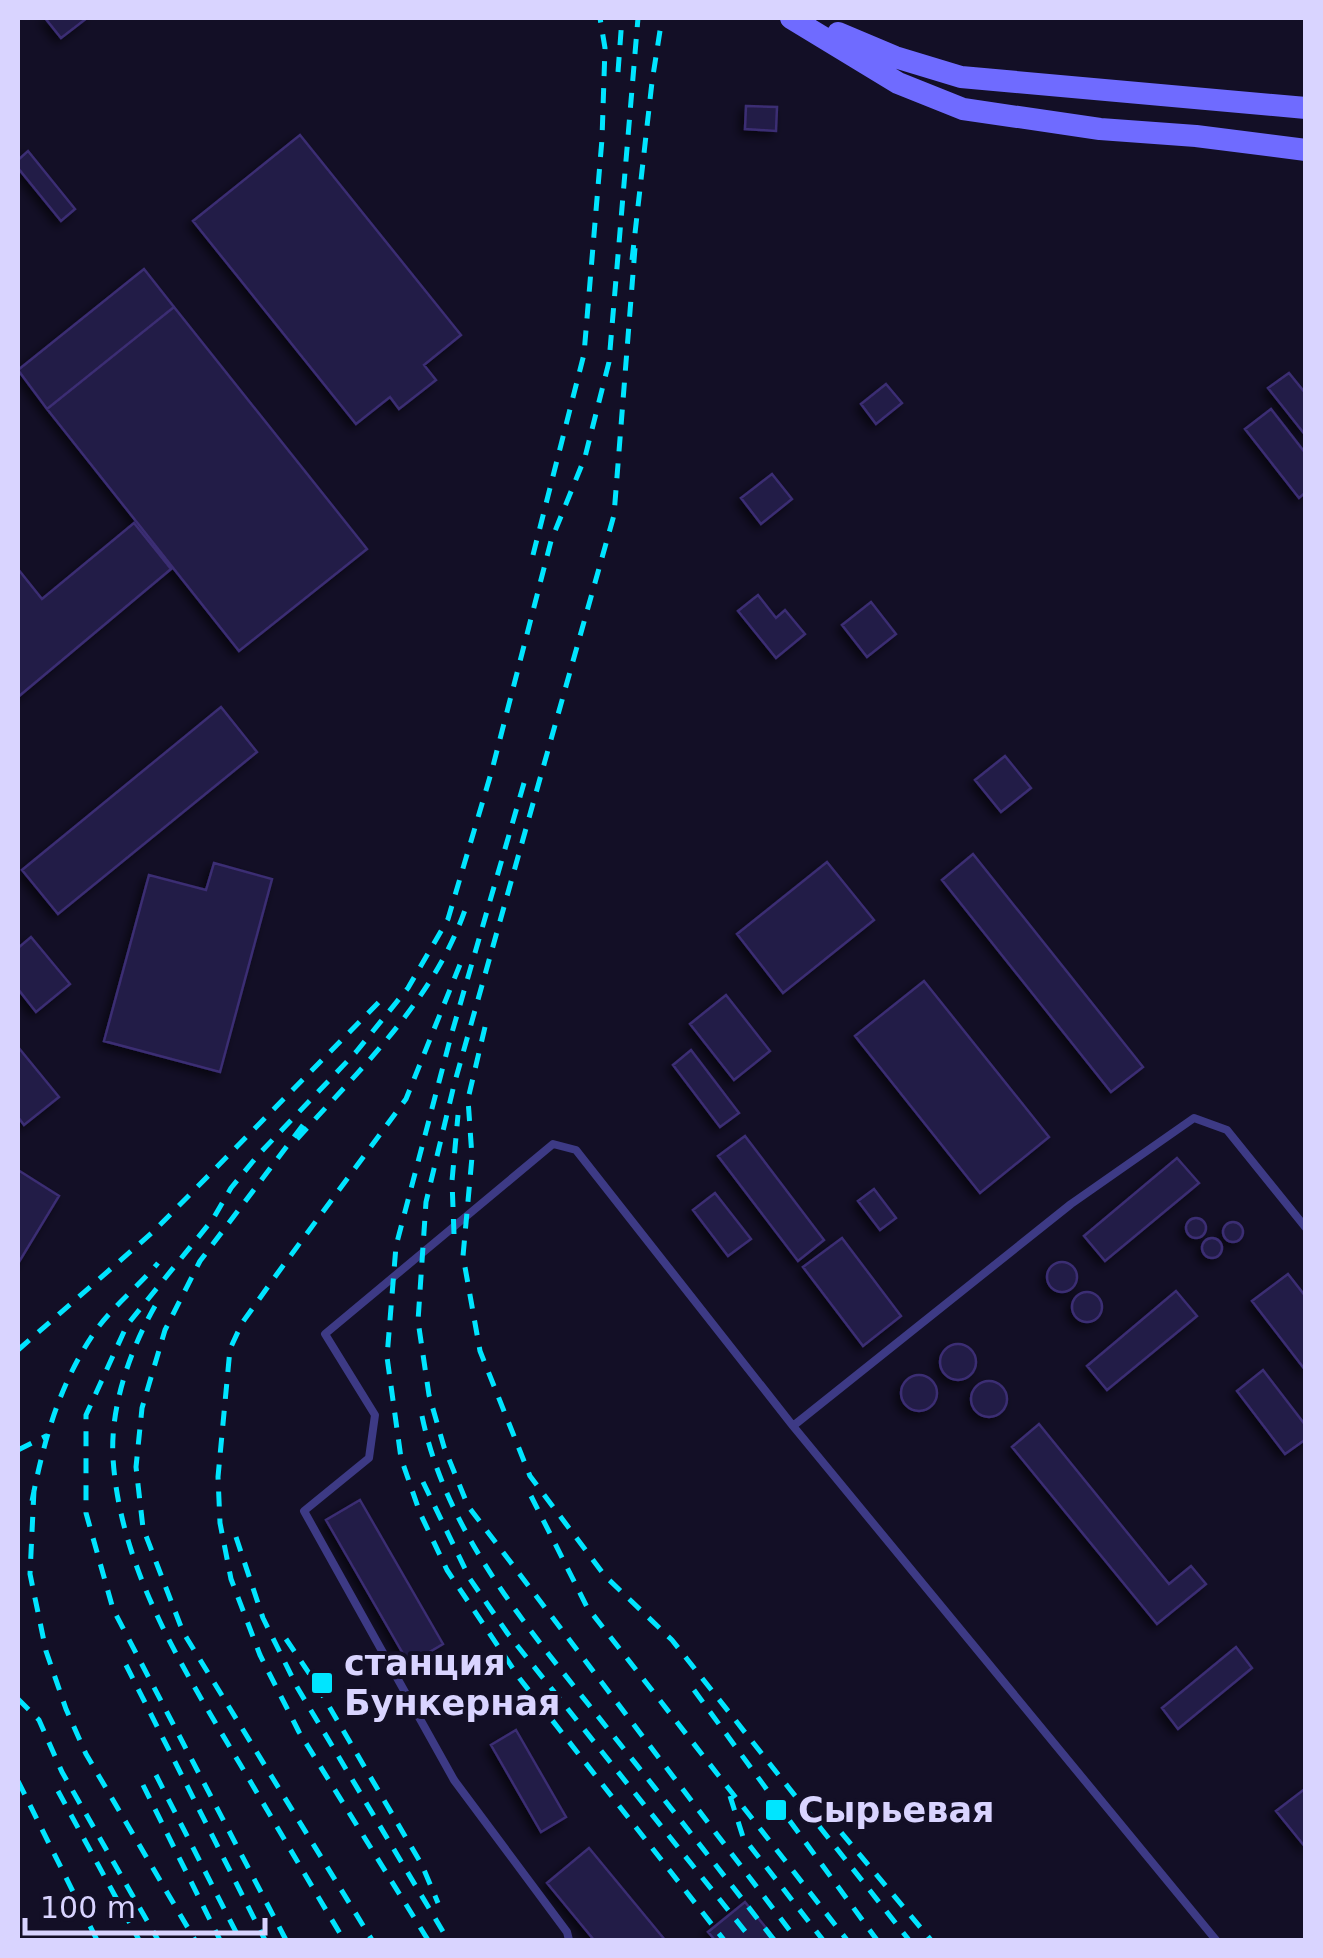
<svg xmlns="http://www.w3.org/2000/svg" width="1323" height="1958" viewBox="0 0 1323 1958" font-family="'DejaVu Sans',sans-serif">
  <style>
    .building { fill: #241b47; stroke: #3b2d73; stroke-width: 2.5; filter: url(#shadow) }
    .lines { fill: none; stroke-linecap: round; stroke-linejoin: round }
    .lane { stroke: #3d3a85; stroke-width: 8 }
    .secondary { stroke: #6f6bff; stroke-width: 22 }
    .rail { stroke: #00e5ff; stroke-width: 5; stroke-dasharray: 15 12; stroke-linecap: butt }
    .poi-dot { fill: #00e5ff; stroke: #130f26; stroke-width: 4 }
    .labels { text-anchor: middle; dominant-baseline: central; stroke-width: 8; stroke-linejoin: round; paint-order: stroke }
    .poi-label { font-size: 35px; font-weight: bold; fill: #d9d4ff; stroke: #130f26; text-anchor: start }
  </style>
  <defs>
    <filter id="shadow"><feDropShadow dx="-4.5" dy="4.5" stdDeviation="5" flood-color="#0009"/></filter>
  </defs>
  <rect width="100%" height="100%" fill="#130f26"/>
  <path class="building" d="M45,18H87L61,38Z
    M746,106L777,107L776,131L745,129Z
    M300,135L461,335L424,365L436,380L399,409L390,397L356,424L193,221Z
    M28,151L75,209L61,221L18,168V160Z
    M144,269L174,307L47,409L18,370Z
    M174,307L367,549L239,651L47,409Z
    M1289,373L1306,394V436L1268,388Z
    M886,384L902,403L876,424L861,404Z
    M1271,409L1306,454V492L1299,498L1245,429Z
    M772,474L792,499L761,524L741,498Z
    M134,523L171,569L18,697V569L42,599Z
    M758,595L776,618L785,610L805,634L776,658L738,611Z
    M871,602L896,634L867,657L842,625Z
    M221,707L257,752L58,914L22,870Z
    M1005,756L1031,788L1001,812L975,780Z
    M973,854L1143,1067L1111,1092L942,880Z
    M827,862L874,920L783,993L737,934Z
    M214,863L272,879L220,1072L104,1041L149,875L206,890Z
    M31,937L70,984L36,1012L18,989V948Z
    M924,981L1049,1137L980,1193L855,1036Z
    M726,995L770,1051L734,1080L690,1024Z
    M18,1047L59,1097L24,1125L18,1117Z
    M691,1050L739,1113L720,1127L673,1065Z
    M745,1136L824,1240L798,1261L718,1156Z
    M1177,1158L1199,1183L1105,1261L1084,1236Z
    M18,1170L59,1196L19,1262L18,1261Z
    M874,1189L896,1218L880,1230L858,1201Z
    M715,1193L751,1239L728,1256L693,1210Z
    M1186 1228a10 10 0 1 1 20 0a10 10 0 1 1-20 0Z
    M1223 1232a10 10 0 1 1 20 0a10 10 0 1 1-20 0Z
    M1202 1248a10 10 0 1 1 20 0a10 10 0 1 1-20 0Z
    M842,1238L901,1316L863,1346L803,1267Z
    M1047 1277a15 15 0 1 1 30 0a15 15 0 1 1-30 0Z
    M1288,1274L1306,1297V1371L1252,1301Z
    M1176,1291L1197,1316L1107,1390L1087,1366Z
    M1072 1307a15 15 0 1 1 30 0a15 15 0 1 1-30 0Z
    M940 1362a18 18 0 1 1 36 0a18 18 0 1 1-36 0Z
    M1263,1370L1306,1426V1439L1285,1454L1237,1391Z
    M901 1393a18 18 0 1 1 36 0a18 18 0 1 1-36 0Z
    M971 1399a18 18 0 1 1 36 0a18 18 0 1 1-36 0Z
    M1039,1424L1169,1584L1191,1566L1206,1584L1157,1624L1012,1447Z
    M360,1500L443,1644L409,1664L326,1520Z
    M1236,1647L1252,1668L1178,1729L1162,1708Z
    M516,1730L566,1817L541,1832L491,1745Z
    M1306,1788V1848L1276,1811Z
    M589,1848L665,1940H594L547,1883Z
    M745,1902L776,1940H715L708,1932Z"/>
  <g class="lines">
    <path class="lane" d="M793,1426L1216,1940
      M569,1940L567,1932L454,1780L304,1511L369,1458L375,1415L325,1334L553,1144L576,1150L793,1426L1071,1204L1194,1118L1227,1130L1306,1228"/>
    <path class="secondary" d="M791,18L898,83L963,109L1100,129L1196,136L1306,150
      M838,33L895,57L961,77L1306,108"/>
    <path class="rail" d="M618,72L622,18
      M635,248L614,515L454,1085L426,1202L418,1321L429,1395L444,1447L468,1506L797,1940
      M632,260L652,82L662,18
      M533,555L584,354L602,139L605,48L600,18
      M524,783L451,1036L396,1246L387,1357L401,1458L420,1513L447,1570L520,1679L724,1940
      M485,1027L468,1099L472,1157L463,1256L480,1351L530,1476L605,1576L672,1640L909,1940
      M303,1125L200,1261L165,1330L142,1408L136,1467L143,1528L183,1632L372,1940
      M297,1139C361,1068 435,999 466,907
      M454,1234L452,1181L458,1115
      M155,1306C130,1350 110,1407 113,1458C120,1570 184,1670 240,1764C275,1823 309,1882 344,1940
      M18,1350L154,1231L381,1000
      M422,1416C447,1537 534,1635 608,1729C664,1799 720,1870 774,1940
      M18,1450L46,1436
      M423,1482L470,1579L508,1634L752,1940
      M34,1490L30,1574L46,1651L66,1709L86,1754L195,1940
      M531,1496L587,1607L847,1940
      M32,1501C44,1440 59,1385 94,1333C111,1308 138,1287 158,1263
      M236,1537L263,1618L297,1687L448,1940
      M286,1639L313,1679L422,1865L438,1903
      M126,1665L265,1940
      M694,1690L877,1940
      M18,1699L39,1720L62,1772L158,1940
      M156,1775L240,1940
      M18,1781L97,1940
      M143,1785L220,1940
      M58,1791L139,1940
      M730,1796L743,1837L823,1940
      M824,1812L931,1940
      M286,1940L113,1609L86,1513V1415L127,1325L213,1219L231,1188L259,1154L356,1052L408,988L448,919L492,770L551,541L585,457L609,362L638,18
      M428,1940L299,1732L260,1655L231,1579L220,1523L218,1477L230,1349L242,1323L277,1274L406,1099L461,962"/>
  </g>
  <g class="poi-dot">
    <rect x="310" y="1671" width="24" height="24" rx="5"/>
    <rect x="764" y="1798" width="24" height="24" rx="5"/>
  </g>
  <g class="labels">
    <g class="poi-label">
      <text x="344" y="1663">станция<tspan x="344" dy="40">Бункерная</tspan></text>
      <text x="798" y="1810">Сырьевая</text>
    </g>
  </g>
  <rect width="1323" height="1958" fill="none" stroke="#d9d4ff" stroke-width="40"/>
  <path d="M25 1918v15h240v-15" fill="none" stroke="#d9d4ff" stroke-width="5"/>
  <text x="40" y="1918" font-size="30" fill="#d9d4ff" stroke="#130f26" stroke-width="8" paint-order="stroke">100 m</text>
</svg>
